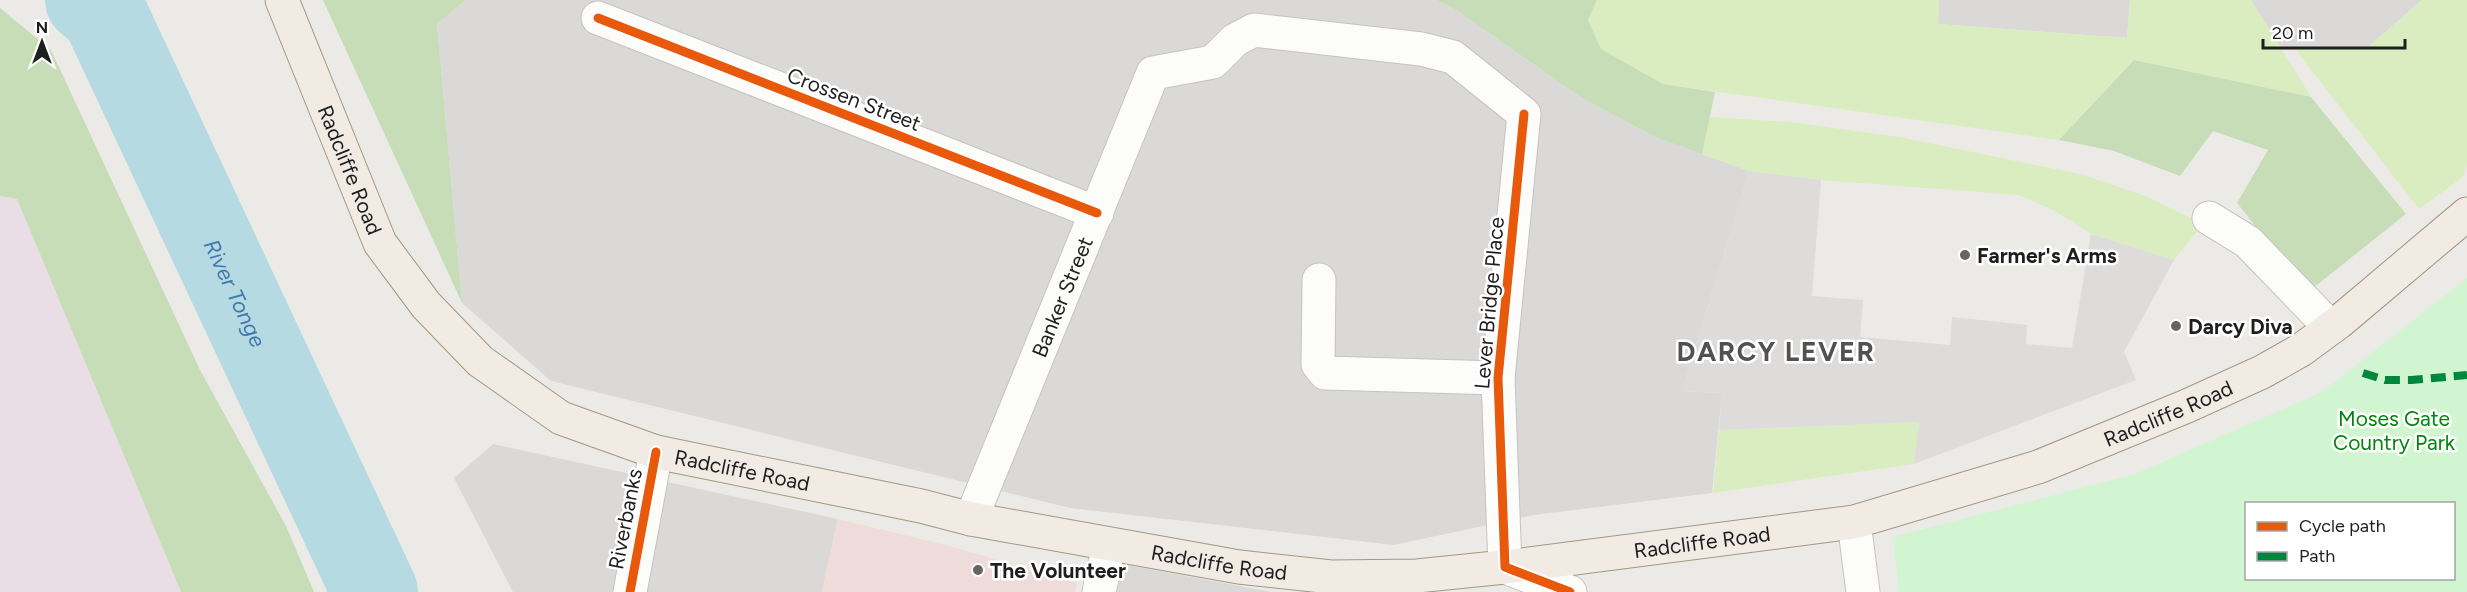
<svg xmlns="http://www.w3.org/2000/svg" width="2467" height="592" viewBox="0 0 2467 592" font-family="Figtree,sans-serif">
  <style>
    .residential { fill: #dbd9d7 }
    .commercial { fill: #efdcda }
    .industrial { fill: #eadee6 }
    .grass { fill: #d9edc1 }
    .forest { fill: #c6ddb8 }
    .park { fill: #d1f5d1; fill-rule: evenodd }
    .parking { fill: #dddcda }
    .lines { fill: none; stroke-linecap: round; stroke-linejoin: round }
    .river { stroke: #b6dae2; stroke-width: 86 }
    .minor-casing { stroke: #c5c4c2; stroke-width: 35 }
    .major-casing { stroke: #a29882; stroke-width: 35 }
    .minor { stroke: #fcfcfb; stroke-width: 33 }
    .major { stroke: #f1ebe3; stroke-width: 33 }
    .quiet { stroke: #00873e; stroke-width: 8; stroke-dasharray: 15 8; stroke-linecap: butt }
    .cycleway-casing { stroke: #fff; stroke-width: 13 }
    .cycleway { stroke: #e8590c; stroke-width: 9 }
    .poi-dot { fill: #666564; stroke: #fff; stroke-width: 2 }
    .labels { text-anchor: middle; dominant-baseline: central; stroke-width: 5; stroke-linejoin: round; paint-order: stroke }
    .street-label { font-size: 21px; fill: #1e1e1e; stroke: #fff }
    .poi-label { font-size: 21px; font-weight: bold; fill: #1e1e1e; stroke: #fff; text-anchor: start }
    .park-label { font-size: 21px; fill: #02850b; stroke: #fff }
    .water-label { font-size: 22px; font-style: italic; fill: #4078ad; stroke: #fff }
    .district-label { font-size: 27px; font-weight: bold; letter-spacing: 1.5px; fill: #515151; stroke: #fff }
  </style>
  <rect width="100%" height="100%" fill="#eceae6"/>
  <path class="residential" d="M466,0H1436L1456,10L1582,98L1655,137L1749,171L1682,391L1722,393L1712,493L1534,515L1394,545L1070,508L551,381L462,303L437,24Z
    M1939,0H2130L2127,38L1938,24Z
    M2251,0H2422L2367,48L2282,50Z
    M493,444L838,519L822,592H513L454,478Z
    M1122,564L1272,592H1117Z"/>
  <path class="commercial" d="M838,519L946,545L1077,583L1075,592H822Z"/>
  <path class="industrial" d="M0,196L17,199L181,592H0Z"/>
  <path class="grass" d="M1597,0H1939L1938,24L2127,38L2130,0H2251L2311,97L2134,60L2059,140L1663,84L1601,49L1588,20Z
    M2422,0H2467V164L2463,177L2419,209L2295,49L2367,48Z
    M1710,117L1790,122L1900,137L2084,175L2148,197L2203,224L2174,260L2091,234L2055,211L2019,195L1821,180L1749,171L1702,154Z
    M1919,422L1914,464L1713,493L1719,430Z"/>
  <path class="forest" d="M323,0H466L437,24L462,303Z
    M1436,0H1597L1588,20L1601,49L1663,84L1715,92L1702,154L1655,137L1582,98L1456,10Z
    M0,8L51,50L200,370L286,526L314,592H181L17,199L0,196Z
    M2134,60L2311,97L2406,214L2308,292L2237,203L2268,150L2213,131L2180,176L2114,151L2059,140Z"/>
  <path class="park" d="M2467,278V592H1899L1893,537L2135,474L2322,392ZM2246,504H2454V578H2246Z"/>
  <path class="parking" d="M1749,171L1821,180L1812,296L1863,300L1860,337L1950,345L1952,317L2027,325L2026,344L2072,348L2091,234L2174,260L2124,352L2136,380L1914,464L1919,422L1719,430L1722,393L1682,391Z"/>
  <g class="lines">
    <path class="river" id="s1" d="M88,0L104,13L375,592"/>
    <defs>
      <g id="minor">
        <path d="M598,18L1097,213"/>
        <path d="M2209,218L2248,242L2331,328"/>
        <path d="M1319,280L1318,364L1325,373L1498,378"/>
        <path id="s2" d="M971,519L1153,73L1213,62L1235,40L1254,30L1421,49L1453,57L1524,114L1498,378L1505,567L1570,592"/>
        <path d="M1854,522L1863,592"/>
        <path d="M630,592L656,452"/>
        <path d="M1099,592L1109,545"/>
      </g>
      <g id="major">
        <path id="s3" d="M282,0L380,243L426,305L480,361L561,418L656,452L921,506L971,519L1239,567L1331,577L1417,576L1505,567L1854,522L2038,467L2187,406L2262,372L2301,350L2339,322L2467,214"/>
      </g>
    </defs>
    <use href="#minor" class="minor-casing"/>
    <use href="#major" class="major-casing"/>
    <use href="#minor" class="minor"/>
    <use href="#major" class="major"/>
    <path class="quiet" d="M2363,373L2385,380H2411L2467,375"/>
    <defs>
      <path id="cycleway" d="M598,18L1097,213
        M1524,114L1498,378L1505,567L1570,592
        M630,592L656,452"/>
    </defs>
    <use href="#cycleway" class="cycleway-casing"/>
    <use href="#cycleway" class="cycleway"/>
  </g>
  <g class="poi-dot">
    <circle cx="1965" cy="255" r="6"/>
    <circle cx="2176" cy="326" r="6"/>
    <circle cx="978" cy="570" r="6"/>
  </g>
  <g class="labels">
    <g class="street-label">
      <text transform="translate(854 99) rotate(21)">Crossen Street</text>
      <text stroke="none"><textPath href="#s3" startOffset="183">Radcliffe Road</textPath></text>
      <text stroke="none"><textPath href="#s2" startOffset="240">Banker Street</textPath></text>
      <text transform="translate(1489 303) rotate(-85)">Lever Bridge Place</text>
      <text stroke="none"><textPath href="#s3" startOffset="2163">Radcliffe Road</textPath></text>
      <text stroke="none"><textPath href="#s3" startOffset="705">Radcliffe Road</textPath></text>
      <text transform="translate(625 519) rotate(-79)">Riverbanks</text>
      <text stroke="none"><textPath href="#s3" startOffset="1677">Radcliffe Road</textPath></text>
      <text stroke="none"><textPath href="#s3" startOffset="1191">Radcliffe Road</textPath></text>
    </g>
    <g class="poi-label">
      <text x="1977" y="255">Farmer's Arms</text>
      <text x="2188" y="326">Darcy Diva</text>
      <text x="990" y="570">The Volunteer</text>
    </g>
    <g class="park-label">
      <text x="2394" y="418">Moses Gate<tspan x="2394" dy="24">Country Park</tspan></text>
    </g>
    <g class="water-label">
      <text stroke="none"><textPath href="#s1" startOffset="330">River Tonge</textPath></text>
    </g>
    <g class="district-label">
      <text x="1776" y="351">DARCY LEVER</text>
    </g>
  </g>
  <rect x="2245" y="502" width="210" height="78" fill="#ffffff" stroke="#a5a5a5" stroke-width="1.5"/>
  <rect x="2257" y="522" width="30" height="9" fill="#e8590c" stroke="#a5a5a5" stroke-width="1.5"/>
  <text x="2299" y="532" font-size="18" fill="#1e1e1e">Cycle path</text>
  <rect x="2257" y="552" width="30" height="9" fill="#00873e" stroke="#a5a5a5" stroke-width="1.5"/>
  <text x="2299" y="562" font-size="18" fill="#1e1e1e">Path</text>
  <g transform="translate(42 42)" stroke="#ffffff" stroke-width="4.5" paint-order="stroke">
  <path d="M0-4.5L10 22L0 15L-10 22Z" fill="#1e1e1e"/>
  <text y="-9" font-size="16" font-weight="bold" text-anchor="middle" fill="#1e1e1e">N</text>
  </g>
  <path d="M2263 39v9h142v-9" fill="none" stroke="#1e1e1e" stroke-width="3"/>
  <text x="2272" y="39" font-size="18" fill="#1e1e1e" stroke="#ffffff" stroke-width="4.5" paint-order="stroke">20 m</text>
</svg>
